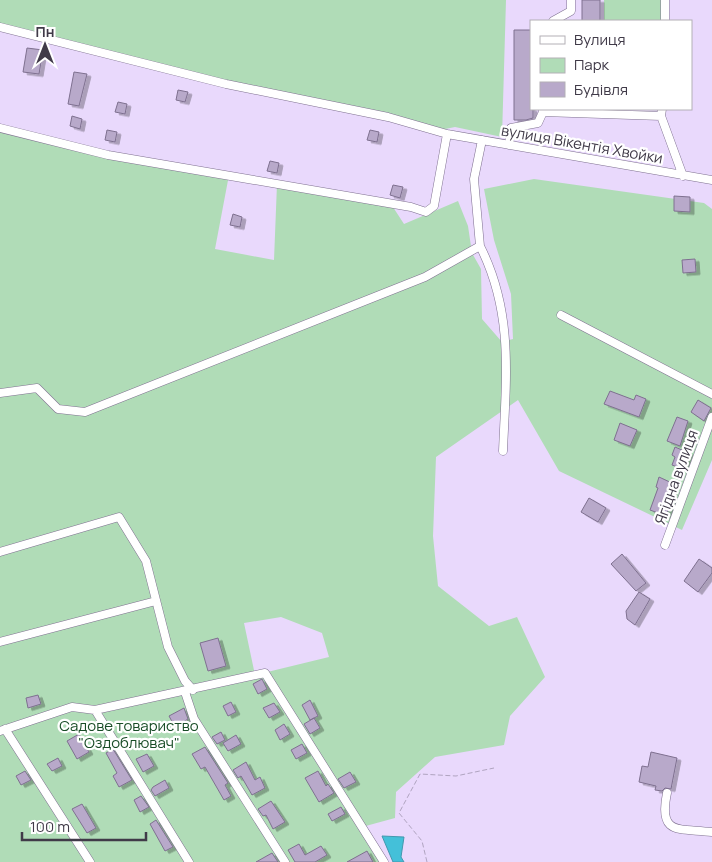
<svg xmlns="http://www.w3.org/2000/svg" width="712" height="862" viewBox="0 0 712 862" font-family="Manrope,sans-serif">
  <style>
    .green { fill: #b0dcb7; fill-rule: evenodd }
    .water { fill: #44c0d9; stroke: #4398ae }
    .building { fill: #b8a9ca; stroke: #7e708f; filter: url(#shadow) }
    .lines { fill: none; stroke-linecap: round; stroke-linejoin: round }
    .minor-casing { stroke: #7f7190; stroke-width: 9 }
    .path { stroke: #b0a4c0; stroke-width: 1; stroke-dasharray: 5 2.5; stroke-linecap: butt }
    .minor { stroke: #fff; stroke-width: 8 }
    .labels { text-anchor: middle; dominant-baseline: central; stroke-width: 4.5; stroke-linejoin: round; paint-order: stroke }
    .street-label { font-size: 15px; fill: #403a48; stroke: #fff }
    .park-label { font-size: 15px; fill: #184c26; stroke: #fff }
  </style>
  <defs>
    <filter id="shadow"><feDropShadow dx="4" dy="2.5" stdDeviation="0" flood-color="#0004"/></filter>
  </defs>
  <rect width="100%" height="100%" fill="#e9d9fc"/>
  <path class="green" d="M0,0H506L502,137L455,127L435,131L388,117L226,84L0,27Z
    M604,0H662V21H604Z
    M0,128L108,155L229,175L215,249L274,260L277,184L391,204L404,224L458,201L468,226L472,253L481,269L482,319L502,342L513,339L511,294L494,240L484,189L534,179L704,203L712,209V460L682,530L559,471L518,400L436,457L433,536L438,586L489,626L517,617L545,677L510,716L504,745L435,757L396,792L395,818L362,827L384,862H0ZM281,617L322,633L329,657L255,675L244,623Z"/>
  <path class="water" d="M382,836L404,837L401,857L404,862H393Z"/>
  <path class="building" d="M582,0H600V21H582Z
    M514,30H531V109H533V118L526,120H514Z
    M27,48L43,50L39,74L23,72Z
    M74,72L87,74L79,106L68,104Z
    M178,90L188,92L185,102L176,100Z
    M118,102L127,104L125,114L115,112Z
    M72,116L82,119L80,129L70,126Z
    M107,130L117,132L115,142L105,140Z
    M370,130L379,132L377,142L367,140Z
    M270,161L279,163L277,173L267,171Z
    M393,185L403,187L400,198L390,195Z
    M674,196L690,197V212L674,211Z
    M233,214L242,217L240,227L230,225Z
    M695,259L696,272L683,273L682,260Z
    M610,391L634,400L636,395L646,399L639,417L604,404Z
    M698,400L711,408L704,421L691,412Z
    M677,417L688,421L680,446L667,441Z
    M620,423L637,430L630,446L614,440Z
    M675,447L689,453L683,469L672,465L675,457L672,455Z
    M659,477L674,484L672,499L666,516L650,510L658,488L656,487Z
    M589,498L606,508L598,522L581,512Z
    M622,554L646,583L636,591L611,564Z
    M699,559L712,568V573L698,592L684,581Z
    M639,592L650,599L635,625L627,619L626,611Z
    M218,638L226,666L208,671L200,643Z
    M262,679L267,689L258,694L253,684Z
    M38,695L41,704L28,708L26,698Z
    M310,700L318,716L310,720L302,705Z
    M231,702L236,712L228,716L223,706Z
    M274,703L280,712L269,718L263,708Z
    M184,708L188,719L175,727L169,716Z
    M314,718L320,728L310,734L304,724Z
    M284,724L290,734L280,740L275,730Z
    M221,732L225,740L217,744L212,737Z
    M79,734L89,752L77,759L67,741Z
    M236,735L241,744L228,751L223,743Z
    M302,744L307,753L296,759L291,750Z
    M205,747L228,783L225,785L231,796L224,800L205,767L201,769L192,754Z
    M113,749L132,780L119,787L113,776L117,773L106,753Z
    M651,752L677,758L671,789L665,788L662,791L655,790L656,786L639,782L642,766L648,767Z
    M147,754L154,766L143,772L136,759Z
    M58,758L62,766L52,771L47,764Z
    M246,762L255,780L260,777L265,788L252,795L241,776L238,778L233,770Z
    M25,771L31,780L21,785L16,776Z
    M318,771L326,786L328,784L334,793L319,802L305,778Z
    M350,772L356,782L344,788L338,779Z
    M165,780L169,788L155,796L151,790L153,787Z
    M141,796L149,807L140,812L134,800Z
    M271,801L285,822L273,829L266,815L263,816L258,809Z
    M82,804L96,828L87,833L72,809Z
    M341,807L345,814L332,821L328,814Z
    M156,820L173,847L165,851L150,824Z
    M299,844L305,855L321,846L327,855L315,862H295L288,850Z
    M367,851L373,862H347Z
    M272,853L278,862H256Z"/>
  <g class="lines">
    <defs>
      <path id="minor" d="M553,21L571,11V0
        M665,21V0
        M0,27L226,84L388,117L447,134L712,180
        M543,109V112L661,116
        M662,109L661,116L683,176
        M0,128L108,155L411,207L426,212L434,206L447,134
        M509,145L511,128L538,123L543,112
        M480,246C514,313 506,378 503,451
        M561,315L712,394
        M0,393L37,388L58,409L85,412L425,277L480,246L474,179L482,140
        M665,545L712,417
        M0,552L119,517L146,561L168,647L185,681L193,690
        M0,642L156,601
        M185,692L194,719L285,862
        M95,710L189,862
        M5,729L90,862
        M0,731L72,707L95,710L265,673L384,862
        M667,793C658,836 679,828 712,832"/>
    </defs>
    <use href="#minor" class="minor-casing"/>
    <path class="path" d="M427,862L422,841L399,813L420,774L456,776L494,768"/>
    <use href="#minor" class="minor"/>
  </g>
  <g class="labels">
    <g class="street-label">
      <text transform="translate(582 144) rotate(10)">вулиця Вікентія Хвойки</text>
      <text transform="translate(676 477) rotate(-70)">Ягідна вулиця</text>
    </g>
    <g class="park-label">
      <text x="129" y="725">Садове товариство<tspan x="129" dy="17">"Оздоблювач"</tspan></text>
    </g>
  </g>
  <rect x="530" y="20" width="162" height="90" fill="#ffffff" stroke="#b3b0b6"/>
  <rect x="540" y="36" width="25" height="8" fill="#ffffff" stroke="#b3b0b6"/>
  <text x="574" y="45" font-size="15" fill="#403a48">Вулиця</text>
  <rect x="540" y="58" width="25" height="15" fill="#b0dcb7" stroke="#b3b0b6"/>
  <text x="574" y="70" font-size="15" fill="#403a48">Парк</text>
  <rect x="540" y="82" width="25" height="15" fill="#b8a9ca" stroke="#b3b0b6"/>
  <text x="574" y="95" font-size="15" fill="#403a48">Будівля</text>
  <g transform="translate(45 45)" stroke="#ffffff" stroke-width="4" paint-order="stroke">
  <path d="M0-4L9 19L0 12L-9 19Z" fill="#403a48"/>
  <text y="-8" font-size="14" font-weight="bold" text-anchor="middle" fill="#403a48">Пн</text>
  </g>
  <path d="M22 832v8h124v-8" fill="none" stroke="#403a48" stroke-width="2.5"/>
  <text x="30" y="832" font-size="15" fill="#403a48" stroke="#ffffff" stroke-width="4" paint-order="stroke">100 m</text>
</svg>
